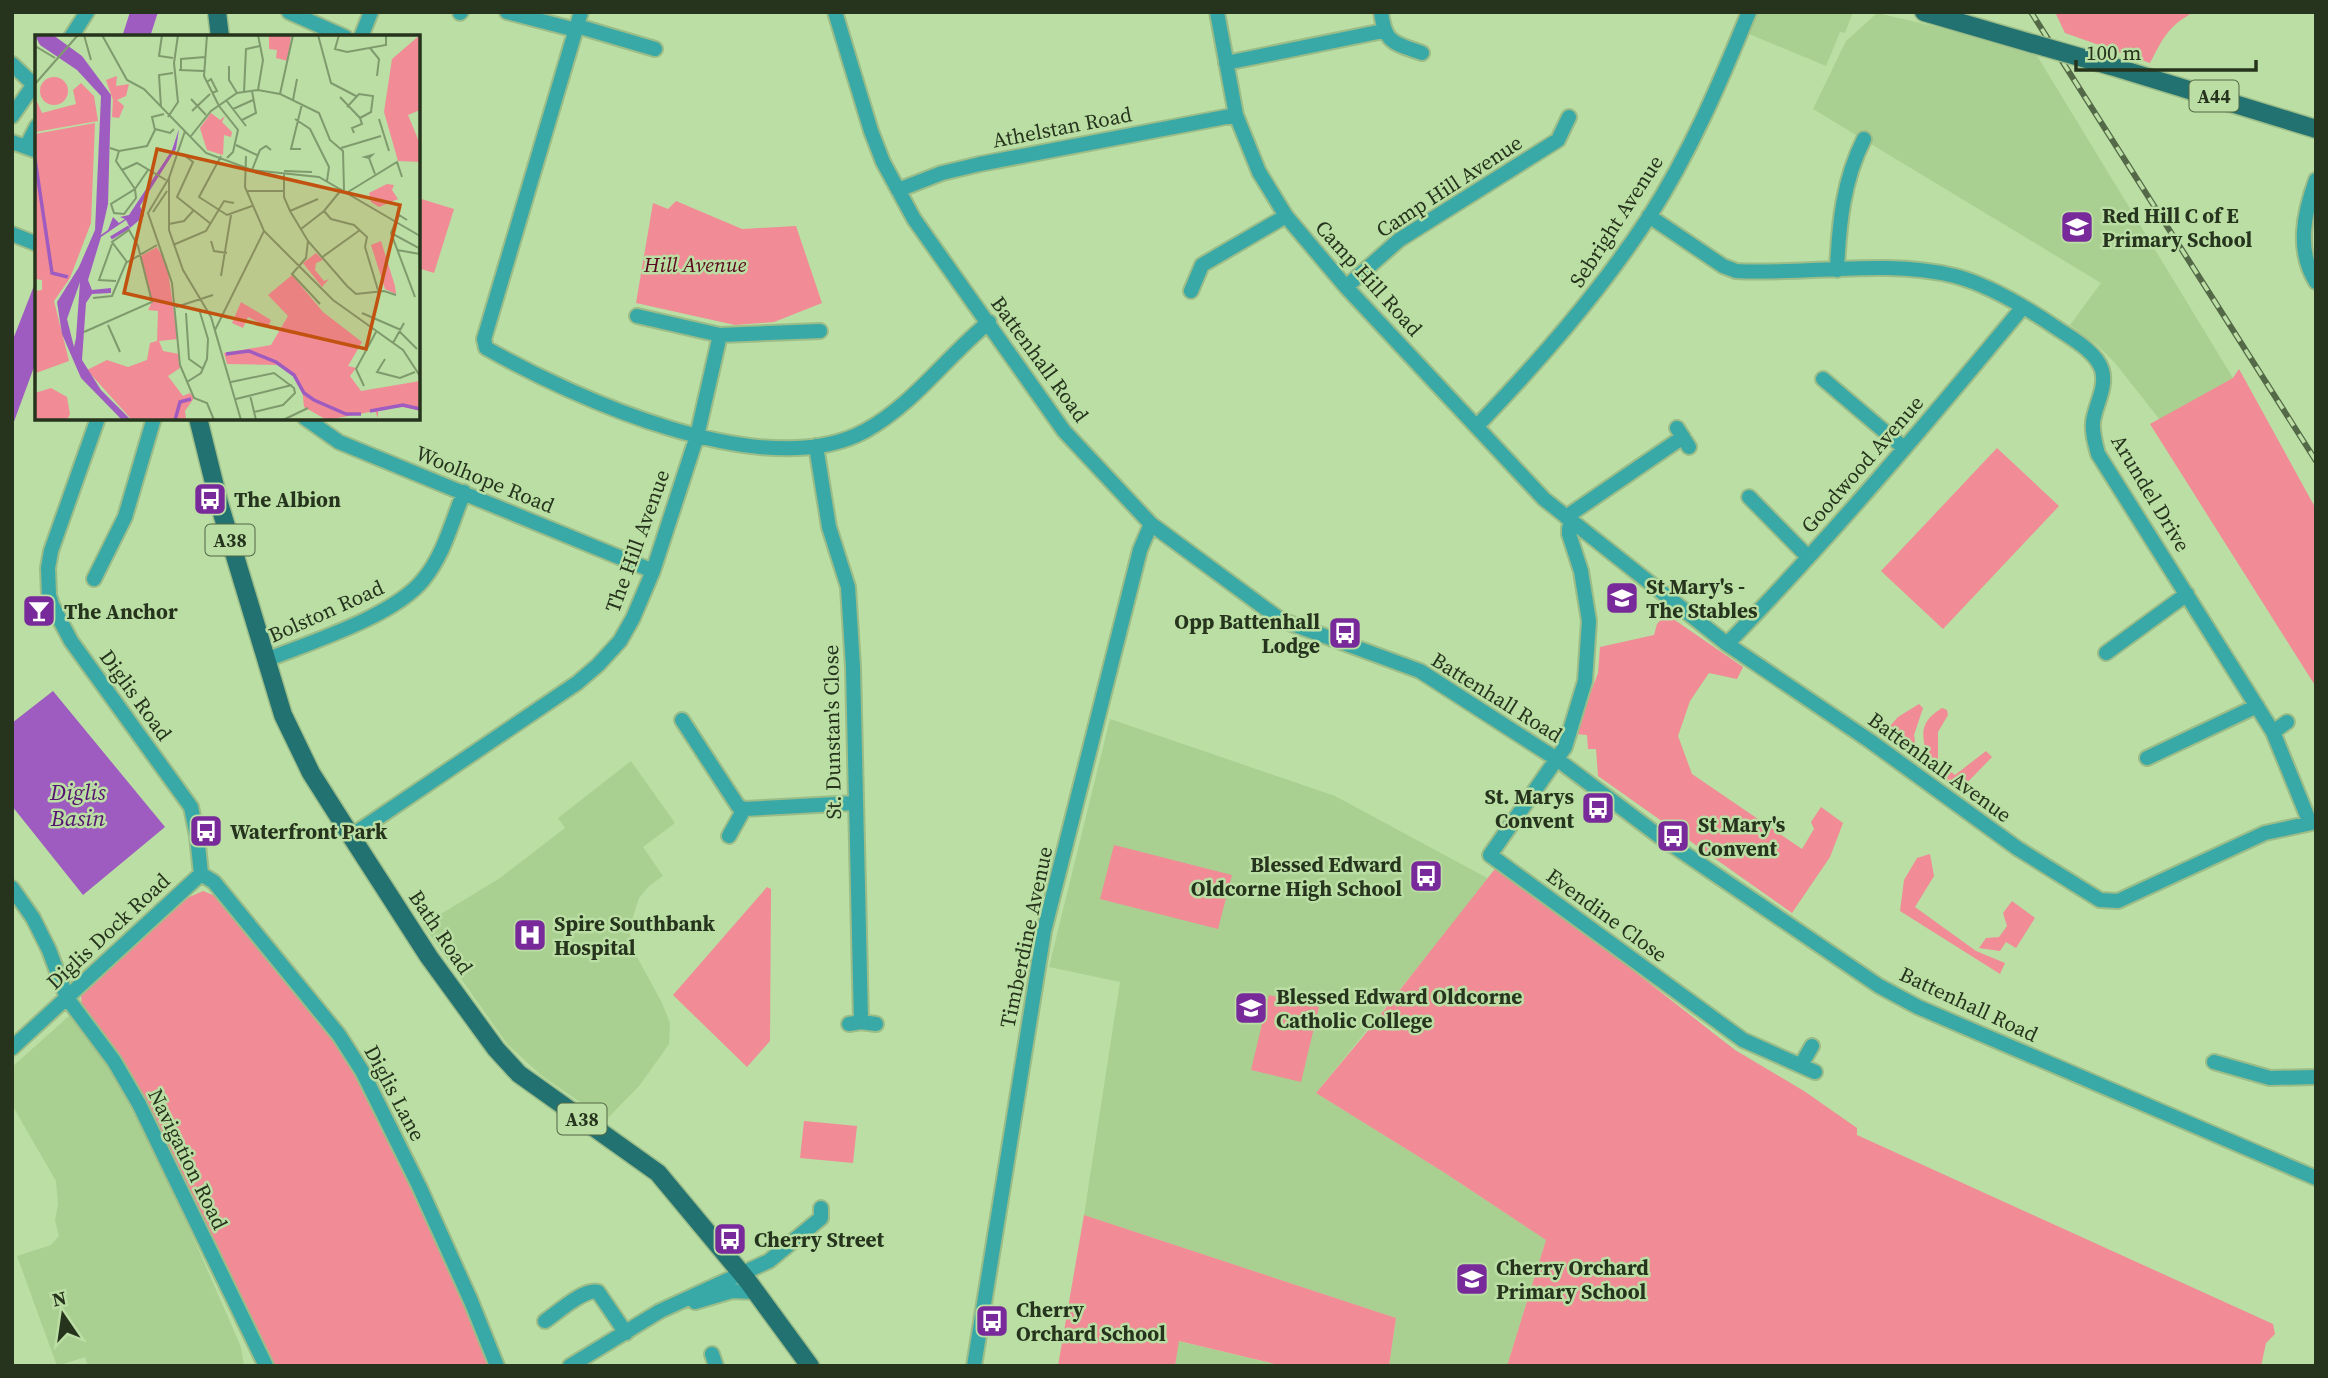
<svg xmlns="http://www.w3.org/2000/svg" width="2328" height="1378" viewBox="0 0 2328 1378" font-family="'Source Serif 4',serif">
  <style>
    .built { fill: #aad091 }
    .green { fill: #f18b96 }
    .water { fill: #9f5cc0 }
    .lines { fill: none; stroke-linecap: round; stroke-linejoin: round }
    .street-casing { stroke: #9cbc88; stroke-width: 18 }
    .primary-casing { stroke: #9cbc88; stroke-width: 21 }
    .street { stroke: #38a9a7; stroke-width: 14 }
    .primary { stroke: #227271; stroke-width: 18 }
    .rail-casing { stroke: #546947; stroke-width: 6 }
    .rail { stroke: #badea3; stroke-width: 3.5; stroke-dasharray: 10; stroke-linecap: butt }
    .primary-bridge-casing { stroke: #9cbc88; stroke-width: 21; stroke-linecap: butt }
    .primary-bridge { stroke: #227271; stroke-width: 18 }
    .labels { text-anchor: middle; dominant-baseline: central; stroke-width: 5; stroke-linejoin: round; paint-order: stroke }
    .shield { fill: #badea3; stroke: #526745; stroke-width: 2 }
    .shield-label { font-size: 19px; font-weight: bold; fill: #26341d }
    .street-label { font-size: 21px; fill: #26341d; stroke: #badea3 }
    .poi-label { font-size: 21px; font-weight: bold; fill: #26341d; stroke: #badea3; text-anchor: start }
    .park-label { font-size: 21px; font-style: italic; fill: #5b081e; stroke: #badea3 }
    .water-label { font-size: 23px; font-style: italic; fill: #561471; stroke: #badea3 }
    .inset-river { fill: none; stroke: #9f5cc0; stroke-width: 3.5 }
    .inset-road { fill: none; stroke: #7f9a6d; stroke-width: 2 }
    .view { fill: #c1520f; fill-opacity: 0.15; stroke: #c1520f; stroke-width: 3.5 }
    .inset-edge { fill: none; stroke: #26341d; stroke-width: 3.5 }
  </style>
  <rect width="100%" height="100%" fill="#badea3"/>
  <path class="built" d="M1758,12H1853L1845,33L1840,32L1826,66L1749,34Z
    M1877,13L1964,33L2036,54L2233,378L2160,420L2115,363L2098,346L2070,325L2101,283L1813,109L1846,41Z
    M1110,719L1335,796L1489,879L1316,1093L1445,1173L1546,1240L1507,1366H1389L1396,1318L1084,1215L1120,982L1049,967Z
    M631,761L675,823L643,847L663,876L649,886L639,898L630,926L631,943L636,955L662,1003L670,1023L669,1044L640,1085L606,1120L542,1076L508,1045L423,925L500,878L565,828L558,818Z
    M69,1016L109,1066L169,1182L241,1347L244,1366H88L85,1357L57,1366L17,1256L51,1245L59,1236L55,1220L58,1204L56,1181L12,1105V1067Z
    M1178,1341L1283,1366H1175Z"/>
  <path class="green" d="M2055,12H2194C2168,26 2163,38 2150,63L2065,33Z
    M418,198L454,209L434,273L418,268Z
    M676,201L742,229L796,226L822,303L774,322L735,325L636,303L653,203L668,209Z
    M2239,369L2316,509V687L2150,424L2233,378Z
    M1997,448L2059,506L1943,629L1881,571Z
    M1666,614L1743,667L1737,679L1709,673L1690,701L1678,736L1692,774L1802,849L1814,829L1811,822L1821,807L1843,823L1830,857L1792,913L1598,776L1596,749H1588L1587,735L1575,734L1598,673L1600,647L1654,635L1657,624Z
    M1919,704L1923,708L1914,735L1918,761L1883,734L1898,717Z
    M1942,708L1947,710L1948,715L1938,732V762L1955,775L1986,751L1992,757L1959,791L1923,764L1927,756C1921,732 1920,722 1942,708Z
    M1114,845L1232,875L1218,929L1100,899Z
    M1930,854L1934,876L1915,907L1976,951L2005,963L2000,974L1900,911L1904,880L1917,858Z
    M1498,865L1735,1050L1804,1091L1857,1128V1135L2273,1324L2275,1334L2266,1343L2261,1366H1507L1546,1240L1445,1173L1316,1093L1366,1033Z
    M767,887L771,889L770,1041L747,1067L673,995Z
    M203,891L218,897L333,1038L358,1078L412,1187L465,1305L490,1366H273L251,1319L82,1007L81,995L90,984L185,899Z
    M2012,901L2035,918L2016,948L2006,942L2000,951L1979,948L1986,938L1999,937L2007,926L2003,913Z
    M1269,995L1319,1007L1301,1082L1251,1070Z
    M804,1121L857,1126L853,1163L800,1158Z
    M1084,1215L1396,1318L1389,1366H1283L1179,1341L1175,1366H1058Z"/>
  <path class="water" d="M130,12H158L150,37H122Z
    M37,278V359L12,427V342Z
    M53,691L165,827L83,895L12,806V723Z"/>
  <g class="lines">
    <defs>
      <path id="street" d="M289,12L345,37
        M507,12L576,30
        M581,12L484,339L486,348C576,399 765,485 865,431C914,404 946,357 989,322
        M835,12L871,131L883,162L914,219L1064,431L1151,524L1281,620L1420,671L1558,760L1659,836L1879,986L1918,1007L2316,1178
        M1217,12L1236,115L1259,172L1286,216L1346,287L1544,499L1727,644L1870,741L2017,848L2100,900L2118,901L2265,833L2316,822
        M1381,12C1385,44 1394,43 1422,53
        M460,13L461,12
        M577,26L655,49
        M71,37L87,12
        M361,37L371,12
        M1226,63L1383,31
        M12,64L33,84
        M12,116L37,80
        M12,142L37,151
        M26,147L37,126
        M2316,180C2304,213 2296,250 2316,282
        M898,190L942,173L980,164L1236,115
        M1649,216L1723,266L1736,271C1808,275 1884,259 1955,276C1989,285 2027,308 2055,327C2071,338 2096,351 2102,370C2107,388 2095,405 2093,422C2092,433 2095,443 2098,454L2273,732L2310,823
        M12,234L37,244
        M1837,270C1839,223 1843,181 1864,139
        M1346,287L1399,240L1558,140L1569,117
        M1191,291L1202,265L1286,216
        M637,316L720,335
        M1823,379L1904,448
        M98,418L51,551L48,568L49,595L52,605L71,641L191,807L197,836L201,874
        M305,418L339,442L653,571
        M1477,426C1540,360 1599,293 1649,217C1690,153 1720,83 1749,12
        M1677,428L1689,447
        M816,446L829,527L848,587L853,667L861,1022L849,1024
        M1749,497L1808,557
        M1566,517L1683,437
        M1573,524L1569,528V534L1581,571L1589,621L1585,681L1565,747L1490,855L1743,1040L1815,1072
        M94,579L125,517L154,418
        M1727,644C1831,537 1928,422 2023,307
        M2106,653L2187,594
        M266,660C311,642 394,616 423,580C444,555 452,521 464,492
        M682,720L738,806L744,809L855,803
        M2273,732L2287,722
        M2147,758L2257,706
        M351,836L577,683L598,665L620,641L633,618L653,571L697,436L720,335L820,331
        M729,836L744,809
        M201,874L214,882L339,1035L362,1071L419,1186L471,1301L497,1366
        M12,888L33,918L49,950L67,998L114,1061L139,1104L266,1366
        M861,1022L876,1024
        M12,1048L201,874
        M2214,1062L2270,1078L2316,1077
        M1801,1065L1812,1046
        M695,1302L732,1291L755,1292
        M545,1321C557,1313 584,1288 598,1292L626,1333
        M712,1354L716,1366
        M570,1366L660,1311L769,1261L821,1218V1208
        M974,1366L1044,931L1140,550L1151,524"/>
      <path id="primary" d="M217,12L220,37
        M1924,12L2034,44
        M2111,66L2316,129
        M198,418L219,503L283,715L311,773L351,836L429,957L496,1049L519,1074L658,1173L747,1280L810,1366"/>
    </defs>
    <use href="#street" class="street-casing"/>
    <use href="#primary" class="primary-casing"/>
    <use href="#street" class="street"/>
    <use href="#primary" class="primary"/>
    <defs>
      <path id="rail" d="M2031,12L2316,461"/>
    </defs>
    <use href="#rail" class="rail-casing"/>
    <use href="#rail" class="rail"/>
    <defs>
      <path id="primary-bridge" d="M2034,44L2111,66"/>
    </defs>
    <use href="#primary-bridge" class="primary-bridge-casing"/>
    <use href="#primary-bridge" class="primary-bridge"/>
  </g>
  <defs>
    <symbol id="school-square" viewBox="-11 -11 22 22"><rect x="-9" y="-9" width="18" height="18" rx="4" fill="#78299a" stroke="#badea3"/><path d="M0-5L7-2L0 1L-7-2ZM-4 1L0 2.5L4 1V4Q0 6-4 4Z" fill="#fff"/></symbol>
    <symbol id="bus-square" viewBox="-11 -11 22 22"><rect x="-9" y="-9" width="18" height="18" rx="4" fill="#78299a" stroke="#badea3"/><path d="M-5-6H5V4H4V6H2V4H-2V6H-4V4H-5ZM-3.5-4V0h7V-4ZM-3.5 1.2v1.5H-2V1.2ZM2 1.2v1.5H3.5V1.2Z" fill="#fff"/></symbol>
    <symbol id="bar-square" viewBox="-11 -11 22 22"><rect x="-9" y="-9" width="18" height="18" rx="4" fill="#78299a" stroke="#badea3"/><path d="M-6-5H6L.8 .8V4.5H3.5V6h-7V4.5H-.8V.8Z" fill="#fff"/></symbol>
    <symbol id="hospital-square" viewBox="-11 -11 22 22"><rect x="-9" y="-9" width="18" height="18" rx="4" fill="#78299a" stroke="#badea3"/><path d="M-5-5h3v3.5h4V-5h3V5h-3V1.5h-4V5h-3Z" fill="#fff"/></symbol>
  </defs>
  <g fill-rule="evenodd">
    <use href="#school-square" x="2058" y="208" width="38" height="38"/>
    <use href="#bus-square" x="191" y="480" width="38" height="38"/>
    <use href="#school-square" x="1603" y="579" width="38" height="38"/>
    <use href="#bar-square" x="20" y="592" width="38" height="38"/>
    <use href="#bus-square" x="1326" y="614" width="38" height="38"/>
    <use href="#bus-square" x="1579" y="789" width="38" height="38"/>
    <use href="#bus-square" x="187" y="812" width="38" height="38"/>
    <use href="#bus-square" x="1654" y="817" width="38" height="38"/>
    <use href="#bus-square" x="1407" y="857" width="38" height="38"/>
    <use href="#hospital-square" x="511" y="916" width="38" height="38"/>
    <use href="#school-square" x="1232" y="989" width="38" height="38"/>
    <use href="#bus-square" x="711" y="1220" width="38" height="38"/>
    <use href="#school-square" x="1453" y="1260" width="38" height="38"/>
    <use href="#bus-square" x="973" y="1302" width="38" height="38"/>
  </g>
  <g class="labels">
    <g class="shield">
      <rect x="2189.5" y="80.5" width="49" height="31" rx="5"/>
      <rect x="205.5" y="524.5" width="49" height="31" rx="5"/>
      <rect x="557.5" y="1103.5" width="49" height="31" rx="5"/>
    </g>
    <g class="shield-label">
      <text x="2214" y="96">A44</text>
      <text x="230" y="540">A38</text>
      <text x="582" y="1119">A38</text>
    </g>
    <g class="street-label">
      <text transform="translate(1062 127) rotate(-11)">Athelstan Road</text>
      <text transform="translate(1449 186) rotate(-33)">Camp Hill Avenue</text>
      <text transform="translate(1616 221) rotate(-57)">Sebright Avenue</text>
      <text transform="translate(1369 278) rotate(48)">Camp Hill Road</text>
      <text transform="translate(1040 359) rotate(54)">Battenhall Road</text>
      <text transform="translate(1862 464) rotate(-49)">Goodwood Avenue</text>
      <text transform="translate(485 479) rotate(22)">Woolhope Road</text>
      <text transform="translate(2151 493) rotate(59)">Arundel Drive</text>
      <text transform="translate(637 541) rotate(-70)">The Hill Avenue</text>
      <text transform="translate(326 611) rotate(-24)">Bolston Road</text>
      <text transform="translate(136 695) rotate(54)">Diglis Road</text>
      <text transform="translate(1497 697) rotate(32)">Battenhall Road</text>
      <text transform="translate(832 732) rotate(-91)">St. Dunstan's Close</text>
      <text transform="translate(1940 767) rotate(36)">Battenhall Avenue</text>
      <text transform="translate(1607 915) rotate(36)">Evendine Close</text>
      <text transform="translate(108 931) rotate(-43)">Diglis Dock Road</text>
      <text transform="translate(441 932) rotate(56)">Bath Road</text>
      <text transform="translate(1026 937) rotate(-78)">Timberdine Avenue</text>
      <text transform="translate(1969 1004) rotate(25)">Battenhall Road</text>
      <text transform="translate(395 1093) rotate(62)">Diglis Lane</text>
      <text transform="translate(188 1159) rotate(64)">Navigation Road</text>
    </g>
    <g class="poi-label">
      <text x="2102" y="215">Red Hill C of E<tspan x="2102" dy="24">Primary School</tspan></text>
      <text x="234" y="499">The Albion</text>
      <text x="1646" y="586">St Mary's -<tspan x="1646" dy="24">The Stables</tspan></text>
      <text x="64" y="611">The Anchor</text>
      <text x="1320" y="621" text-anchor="end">Opp Battenhall<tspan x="1320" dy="24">Lodge</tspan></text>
      <text x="1574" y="796" text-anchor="end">St. Marys<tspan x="1574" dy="24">Convent</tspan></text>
      <text x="1698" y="824">St Mary's<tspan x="1698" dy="24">Convent</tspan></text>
      <text x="230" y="831">Waterfront Park</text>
      <text x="1402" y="864" text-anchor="end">Blessed Edward<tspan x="1402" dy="24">Oldcorne High School</tspan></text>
      <text x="554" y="923">Spire Southbank<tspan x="554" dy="24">Hospital</tspan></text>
      <text x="1276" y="996">Blessed Edward Oldcorne<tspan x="1276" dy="24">Catholic College</tspan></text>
      <text x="754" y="1239">Cherry Street</text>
      <text x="1496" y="1267">Cherry Orchard<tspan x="1496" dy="24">Primary School</tspan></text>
      <text x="1016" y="1309">Cherry<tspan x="1016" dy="24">Orchard School</tspan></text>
    </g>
    <g class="park-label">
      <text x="695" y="264">Hill Avenue</text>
    </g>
    <g class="water-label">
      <text x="78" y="792">Diglis<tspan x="78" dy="26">Basin</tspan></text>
    </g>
  </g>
  <g transform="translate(35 35)">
    <rect width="385" height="385" fill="#badea3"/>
    <path d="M234,0H256L253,26L241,23L242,15L234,14ZM385,0V75L373,80L385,109V127L363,126L349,77L357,24ZM82,41L81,51L94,49L91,61L82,65L89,71L84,83L77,82L78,65L71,45ZM5 56a14 14 0 1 1 28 0a14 14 0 1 1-28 0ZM46,48L59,61L63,86L0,97V62L7,78L41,69L38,55ZM176,78L185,85L190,81L187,87L197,97L196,102L189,100L188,120L172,115L168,103L165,93ZM60,88L56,188L35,243L19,266L34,326L1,338L0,256L7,255V245L1,244L0,236V99ZM352,149L359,150L357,155L363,164L344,172L336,167L334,158ZM346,206L360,251L361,259L350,254L336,210ZM122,212L132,230L143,304L124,306L128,316L144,319L145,333L133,341L148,361L155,358L159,363L150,376L151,385H97L52,335L72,325L93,332L112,325L115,308L122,306L123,276L113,275L117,267L106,221ZM281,218L288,225L281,228L280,235L289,246L294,244L287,252L268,228ZM257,240L288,277L327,307L313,331L321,333L315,341L326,356L385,346V375L367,372L343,375V383L340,376L292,385L269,372L267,352L259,339L244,330L192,329L189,318L236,310L253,281L233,260ZM206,267L236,285L233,292L213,282L208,293L197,288ZM16,353L32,362L35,379L32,385H0V358Z" fill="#f18b96"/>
    <path d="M0,0H18L47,21L76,60L73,169L66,200L73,195L78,182L84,188L90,184L85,182L94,180L137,115L144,94L141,114L105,171L109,181L95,193L91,185L66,202L53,245L57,255L76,253V258L57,259L51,268L47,325L66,355L96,385H87L46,343L27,299L22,267L44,232L60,195L66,61L42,35L5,10ZM45,247L41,303L39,312L32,284Z" fill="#9f5cc0" fill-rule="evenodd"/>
    <path class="inset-river" d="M0,124L17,238L33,242M76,203L94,192M191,319L214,316L241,327L259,340L269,358L279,365L311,379H326M335,376L368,370L385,374M140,385L145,367L156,364"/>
    <path class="inset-road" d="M49,0L56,25M67,0L92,45L109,54L171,118L217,135L284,142L385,201M127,0L124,21L138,23M172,0L169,41L184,71L203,95L198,117L192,123M223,0L228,25L223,55M258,0L245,59L284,78L295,105L308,116L309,155M283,0L296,48L321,61M304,0L300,14L312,17L351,10V0M0,11L20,23M335,13L344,24L342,41M194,31V45L202,58M144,35L169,36M146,35V24L170,22M172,47L176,44L182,56L177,58M0,49L43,0M209,57L211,14L225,11M305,62L325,83M156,64L171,80M191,65L211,91M258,65L262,44M126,72L124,40L138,38M312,72L324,59L338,61L336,77L325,83M198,74L218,65M157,76L175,59M133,82L143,67L139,28L143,0M260,84L275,94L294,132L292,146M344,84L354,116M207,85L221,78L217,56M120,94L135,98L139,94M150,96L134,143V195L148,235L176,282L206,385M319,98L317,93L327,89L325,83M156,101L176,76L202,58L223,55L245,59M201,110L222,120M75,113L84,116L112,111L120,95L117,82L129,79M306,113L346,101M266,114H256L267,69M84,116L81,126L87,135L102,128L131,145M148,119L158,127L142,162L176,189M186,121L164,162L192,180L217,171M211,121L210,152L229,196L298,265L368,315L385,341M334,123L330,122L337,120L334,123L340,139M87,135L100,154M217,135L225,115L231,111L236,115M249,136L277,137M249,138V162L255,176L273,206L312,251L321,259L349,256L361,260M134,143L113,178L137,248L145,330L159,363L172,368L179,385M100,154L101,163L89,179L79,178L76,169L100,154L113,135M211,156H248M313,157L362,127L367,142M255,176L283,164M289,176L296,184L319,190L332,202L330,212L343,255M118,177L132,156M372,185L364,180L356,198L380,262M134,189L149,186L158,176M266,194L289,176L307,154M356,198L384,213L385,227M176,206L179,216L192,218M273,206L271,223L257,239L285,269M77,209L64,245L81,246M138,210L171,196L189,166L199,168M362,215L385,219M286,223L325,195M186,241L196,180M58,263L77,261L91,228L122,210M141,272L178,260M151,278L154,324L168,334M327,278L366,295M73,290L85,317M180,295L229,196M49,297L117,267L103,211L94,195L77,207L92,227M365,297L382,314M358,308L369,288M350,324L342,337L365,343L380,337M152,347L166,338L172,324L173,304L164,274M196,347L239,338L259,353L260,358L248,370L219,377M329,351L321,334L341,297M215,360L221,385M201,364L257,350M248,385L273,373"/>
    <path class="view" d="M122,114L365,170L331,314L89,258Z"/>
    <rect width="385" height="385" class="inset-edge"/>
  </g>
  <rect width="2328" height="1378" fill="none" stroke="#26341d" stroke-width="28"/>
  <g transform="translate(63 1315) rotate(347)" stroke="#badea3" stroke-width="5" paint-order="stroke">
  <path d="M0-5L12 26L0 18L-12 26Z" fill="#26341d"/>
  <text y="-10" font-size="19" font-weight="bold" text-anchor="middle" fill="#26341d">N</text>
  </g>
  <path d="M2076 60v10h180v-10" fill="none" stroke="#26341d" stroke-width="3.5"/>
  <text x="2086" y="60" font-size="21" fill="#26341d" stroke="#badea3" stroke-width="5" paint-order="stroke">100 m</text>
</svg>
